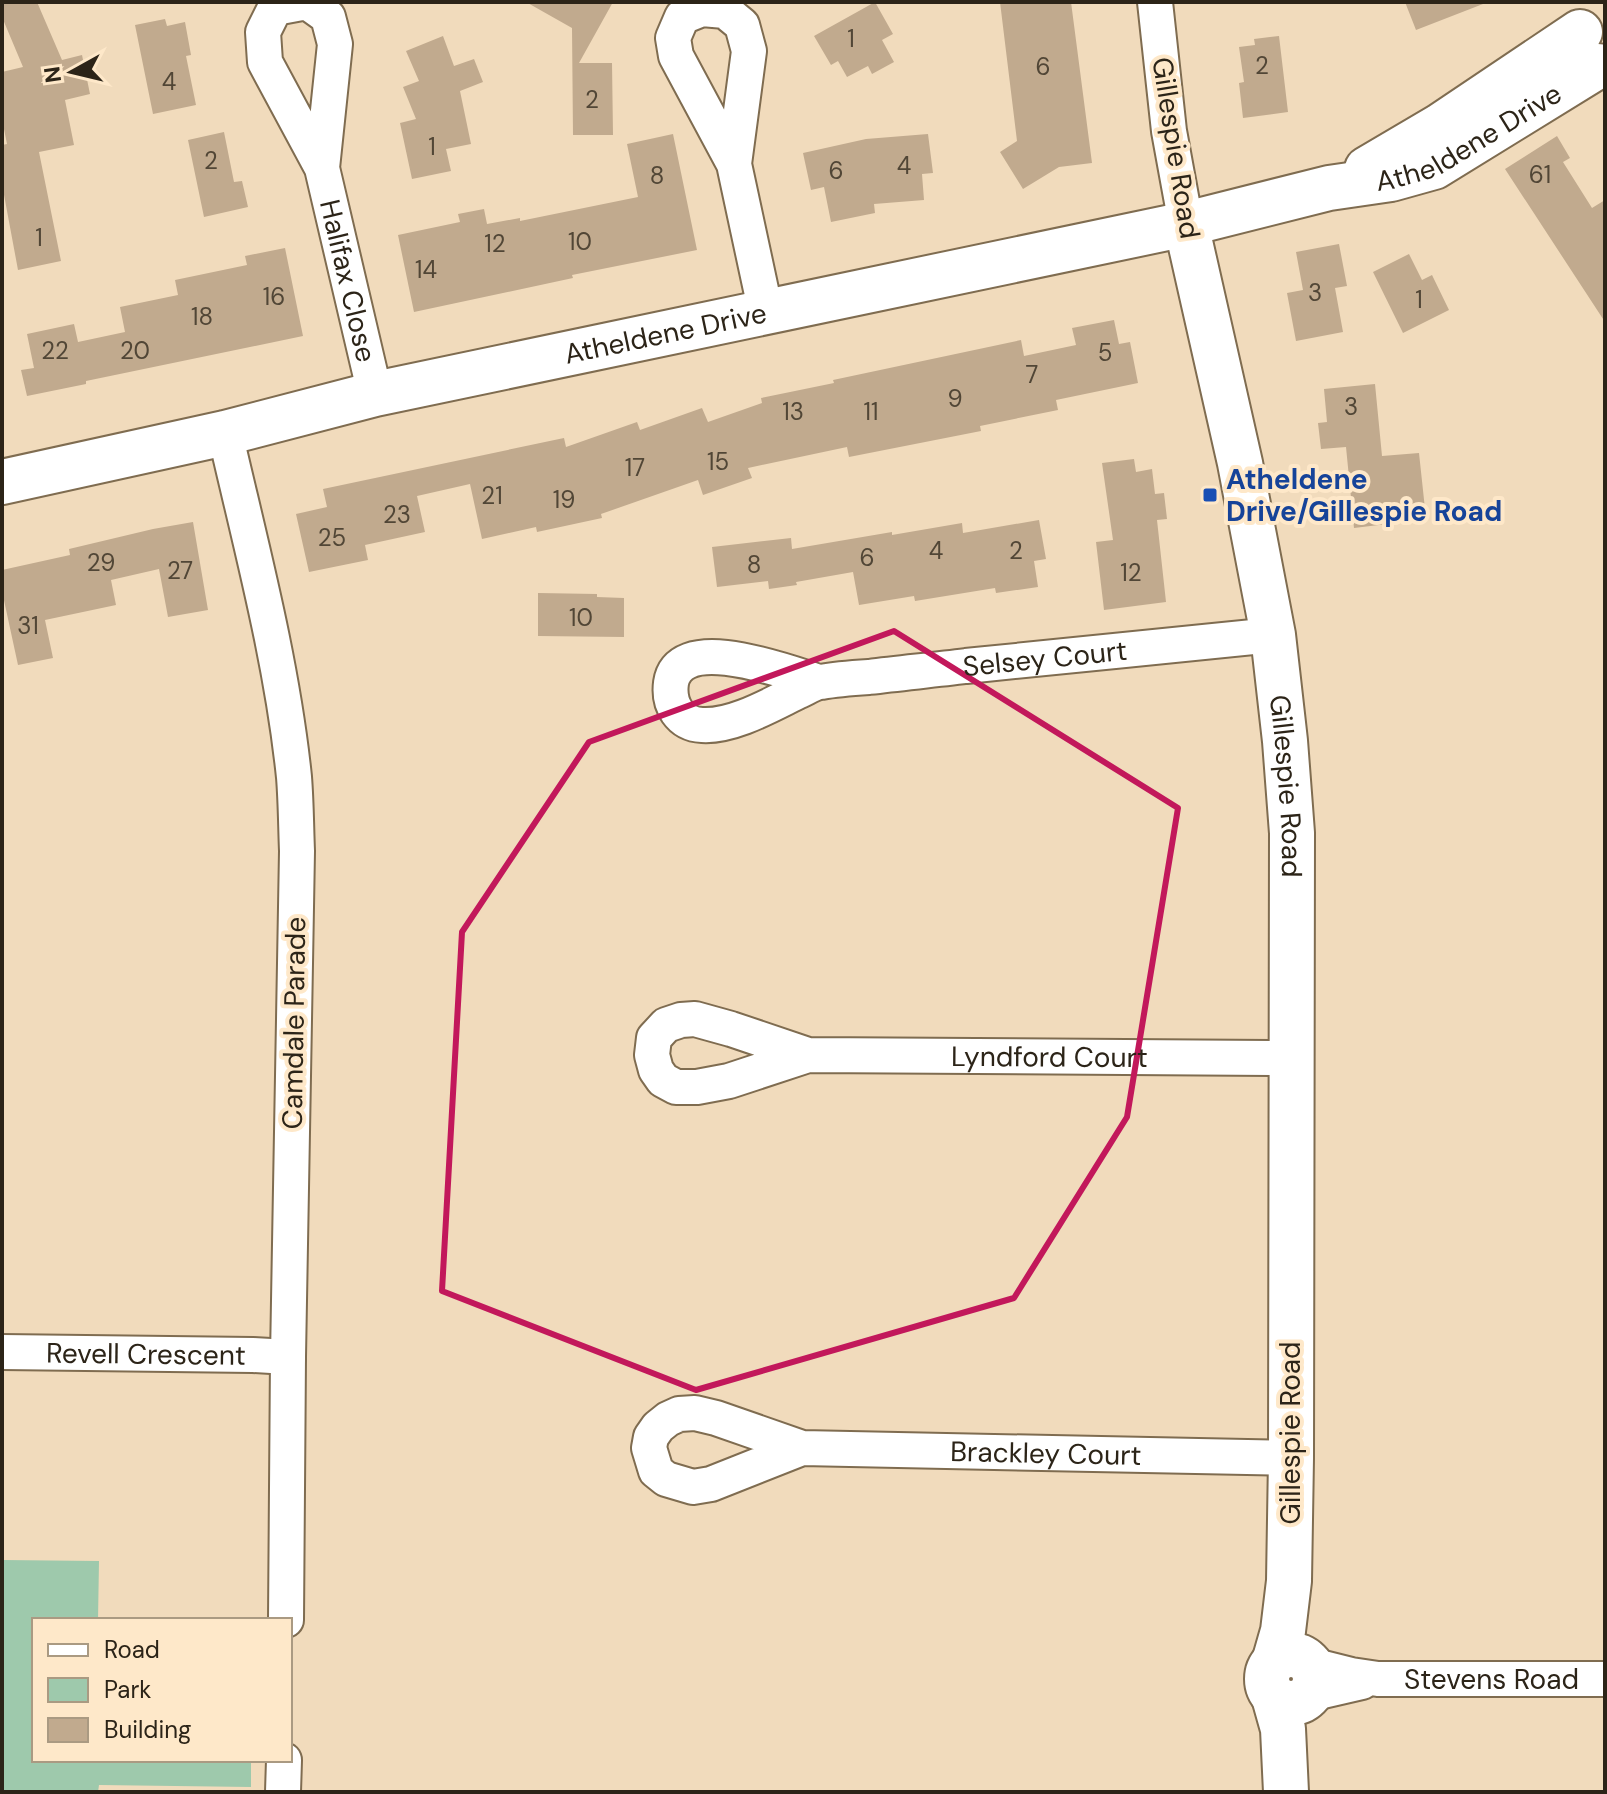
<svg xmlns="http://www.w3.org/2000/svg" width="1607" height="1794" viewBox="0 0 1607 1794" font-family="'DM Sans',sans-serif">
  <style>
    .green { fill: #9ec9ac }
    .building { fill: #c1aa8e }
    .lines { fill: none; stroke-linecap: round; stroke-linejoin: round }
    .street-casing { stroke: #7f6c50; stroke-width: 38 }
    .secondary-casing { stroke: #7f6c50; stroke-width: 48 }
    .street { stroke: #fff; stroke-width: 34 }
    .secondary { stroke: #fff; stroke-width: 44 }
    .marked { fill: none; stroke: #c2185b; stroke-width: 6; stroke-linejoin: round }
    .transit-dot { fill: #1a4fb4; stroke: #fee8c9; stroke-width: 3 }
    .labels { text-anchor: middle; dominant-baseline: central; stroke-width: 8; stroke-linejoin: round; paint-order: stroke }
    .number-label { font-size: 24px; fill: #514636 }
    .street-label { font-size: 28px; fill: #2c2418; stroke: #fee8c9 }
    .transit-label { font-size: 28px; font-weight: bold; fill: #164399; stroke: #fee8c9; text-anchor: start }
  </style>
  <rect width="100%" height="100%" fill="#f1dbbc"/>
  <path class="green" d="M2,1560L99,1561L98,1620H34V1760H251V1787L99,1785L98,1792H2Z"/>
  <path class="building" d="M2,2H37L62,60L82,55L90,94L65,100L74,145L39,152L61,261L18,270L2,184V145L7,144L2,119V72L23,67L2,17Z
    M526,2H613L579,63H612L613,135H573L572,28Z
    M875,2L893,34L882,40L894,62L872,74L868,66L847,77L838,61L831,65L814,36Z
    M1000,2H1071L1092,163L1059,167L1023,189L1000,152L1017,141Z
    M1405,2H1483V4L1416,30Z
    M165,19L167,26L185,22L191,55L186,56L196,105L153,114L135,25Z
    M443,36L454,66L474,59L483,82L460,91L471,144L446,149L451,171L412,179L400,123L416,119L403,87L419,81L406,51Z
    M1279,36L1288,112L1243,118L1239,83L1244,82L1239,47L1255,45L1254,39Z
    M224,132L234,182L242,181L248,207L204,217L188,140Z
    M673,134L697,250L572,275L573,278L414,312L398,235L460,222L458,214L484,209L487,224L520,218V221L638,197L627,144Z
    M928,134L933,173L922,174L924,200L874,204L875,213L831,222L824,187L811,190L803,153L866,139Z
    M1557,136L1570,158L1563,162L1592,208L1605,200V322L1505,169Z
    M1339,244L1347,286L1335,288L1343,332L1296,341L1287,293L1303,290L1296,252Z
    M285,248L303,336L86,381V384L27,396L21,370L34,368L27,334L74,324L78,342L125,332L120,307L178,295L175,280L247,265L245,256Z
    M1409,254L1422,280L1432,275L1449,310L1403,333L1373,272Z
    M1114,320L1119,344L1130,342L1138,383L1056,400L1058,410L980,426L981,431L849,457L847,447L748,468L752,478L703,495L698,480L601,514L602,518L537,532L536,527L482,539L470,484L417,496L425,532L365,545L368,560L309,572L296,514L327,507L323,489L564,438L566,447L637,422L640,430L702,408L708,422L762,403L761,398L834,383L833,380L1021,340L1024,356L1076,345L1072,328Z
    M1375,384L1382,456L1419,453L1425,509L1385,513L1387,524L1354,528L1346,447L1321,449L1318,423L1327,422L1324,389Z
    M1134,459L1136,472L1152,469L1155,494L1164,493L1167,519L1157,520L1166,602L1104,610L1096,542L1113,540L1102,463Z
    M1039,520L1046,559L1034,561L1038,587L996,593L995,588L915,601L914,596L859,605L853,572L796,582L797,585L769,589L768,581L717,587L712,547L791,538L792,549L892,532V535L962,523L963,533Z
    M193,522L208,610L168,617L159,569L111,580L116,605L45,620L53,658L18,665L2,591V570L70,555L69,549L153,529Z
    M538,593L597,594V597L624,598V637L538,636Z"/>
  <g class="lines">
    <defs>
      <g id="street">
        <path d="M1155,2L1169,131L1186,224"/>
        <path d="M734,164L749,51L742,25L725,11L702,9L682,17L673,38L676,56L734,164L766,313"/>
        <path id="s1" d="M322,168L335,44L328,17L307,2L275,8L263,32L265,62L322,168L375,394"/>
        <path d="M225,433C251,546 282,661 294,777C296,802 296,827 297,851L288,1357L286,1620"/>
        <path id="s2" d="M819,682C789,673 679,630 671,683C668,705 680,724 702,725C733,727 772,704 799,691C806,688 813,683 821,682C837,679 853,678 869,677C901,673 934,670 966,666C1068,656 1171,645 1273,635"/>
        <path id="s3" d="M808,1055L729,1081L697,1087H676L663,1080L656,1070L652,1055L654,1038L666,1025L681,1020L695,1019L731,1029L808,1055L1292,1058"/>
        <path id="s4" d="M2,1352L253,1355L288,1357"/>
        <path id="s5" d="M802,1448L711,1484L693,1487L666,1479L656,1471L649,1448L651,1437L658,1427L668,1419L679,1414L695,1413L716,1418L802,1448L1291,1458"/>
        <path id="s6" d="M1311,1665L1351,1675L1378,1679H1605"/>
        <path d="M1310,1694L1362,1682"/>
        <path d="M283,1792L284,1760"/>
      </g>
      <g id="secondary">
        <path d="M1367,169L1440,126L1580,32"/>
        <path id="s7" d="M1186,224L1240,463L1273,635L1285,741L1292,833L1291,1458L1289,1581L1283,1631L1275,1659"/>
        <path id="s8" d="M2,482L225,433L375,394L1186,224L1329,188L1391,179L1434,167L1598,66"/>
        <circle cx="1291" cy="1679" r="24"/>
        <path d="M1274,1697L1283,1729L1286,1792"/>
      </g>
    </defs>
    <use href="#street" class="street-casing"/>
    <use href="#secondary" class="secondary-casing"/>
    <use href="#street" class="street"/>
    <use href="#secondary" class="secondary"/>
  </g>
  <path class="marked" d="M894,631L1178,808L1127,1117L1014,1298L696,1390L442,1291L462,932L589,742Z"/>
  <rect class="transit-dot" x="1202" y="487" width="16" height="16" rx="4"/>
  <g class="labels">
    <g class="number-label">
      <text x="851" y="38">1</text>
      <text x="1262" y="65">2</text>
      <text x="1043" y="66">6</text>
      <text x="169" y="81">4</text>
      <text x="592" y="99">2</text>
      <text x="432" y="146">1</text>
      <text x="211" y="160">2</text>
      <text x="904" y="165">4</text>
      <text x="836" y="170">6</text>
      <text x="1540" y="174">61</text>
      <text x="657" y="175">8</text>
      <text x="39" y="237">1</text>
      <text x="580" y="241">10</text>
      <text x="495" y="243">12</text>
      <text x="426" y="269">14</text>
      <text x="1315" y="292">3</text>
      <text x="274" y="296">16</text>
      <text x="1419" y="299">1</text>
      <text x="202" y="316">18</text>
      <text x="55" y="350">22</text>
      <text x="135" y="350">20</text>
      <text x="1105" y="352">5</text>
      <text x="1032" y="374">7</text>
      <text x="955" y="398">9</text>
      <text x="1351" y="406">3</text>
      <text x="793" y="411">13</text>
      <text x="871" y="411">11</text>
      <text x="718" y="461">15</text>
      <text x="635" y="467">17</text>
      <text x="492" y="495">21</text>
      <text x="564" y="499">19</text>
      <text x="397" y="514">23</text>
      <text x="332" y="537">25</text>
      <text x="936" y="550">4</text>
      <text x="1016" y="550">2</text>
      <text x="867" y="557">6</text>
      <text x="101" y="562">29</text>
      <text x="754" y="564">8</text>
      <text x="180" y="570">27</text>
      <text x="1131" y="572">12</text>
      <text x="581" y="617">10</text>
      <text x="28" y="625">31</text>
    </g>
    <g class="street-label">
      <text stroke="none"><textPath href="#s8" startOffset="1510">Atheldene Drive</textPath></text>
      <text transform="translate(1176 148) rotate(81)">Gillespie Road</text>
      <text stroke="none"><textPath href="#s1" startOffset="504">Halifax Close</textPath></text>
      <text stroke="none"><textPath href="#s8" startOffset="680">Atheldene Drive</textPath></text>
      <text stroke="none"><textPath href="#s2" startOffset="576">Selsey Court</textPath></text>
      <text stroke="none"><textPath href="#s7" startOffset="572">Gillespie Road</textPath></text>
      <text transform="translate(294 1023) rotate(-89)">Camdale Parade</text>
      <text stroke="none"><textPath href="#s3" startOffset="604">Lyndford Court</textPath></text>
      <text stroke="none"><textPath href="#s4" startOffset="144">Revell Crescent</textPath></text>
      <text transform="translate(1290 1433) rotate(-90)">Gillespie Road</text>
      <text stroke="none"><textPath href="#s5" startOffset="602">Brackley Court</textPath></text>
      <text stroke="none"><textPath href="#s6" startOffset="182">Stevens Road</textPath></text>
    </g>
    <g class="transit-label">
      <text x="1226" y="479">Atheldene<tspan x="1226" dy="32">Drive/Gillespie Road</tspan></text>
    </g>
  </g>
  <rect width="1607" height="1794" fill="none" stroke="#2c2418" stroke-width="8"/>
  <rect x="32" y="1618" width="260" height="144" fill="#fee8c9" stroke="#aa9a82" stroke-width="2"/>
  <rect x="48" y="1644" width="40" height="12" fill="#ffffff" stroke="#aa9a82" stroke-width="2"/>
  <text x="104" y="1658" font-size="24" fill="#2c2418">Road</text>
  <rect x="48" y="1678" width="40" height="24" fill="#9ec9ac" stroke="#aa9a82" stroke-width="2"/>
  <text x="104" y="1698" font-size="24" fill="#2c2418">Park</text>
  <rect x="48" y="1718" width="40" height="24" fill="#c1aa8e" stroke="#aa9a82" stroke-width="2"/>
  <text x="104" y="1738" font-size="24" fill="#2c2418">Building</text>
  <g transform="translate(72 72) rotate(262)" stroke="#fee8c9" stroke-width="6" paint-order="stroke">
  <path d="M0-6L14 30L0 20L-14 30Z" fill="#2c2418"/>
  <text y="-12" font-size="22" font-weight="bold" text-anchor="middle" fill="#2c2418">N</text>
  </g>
</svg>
